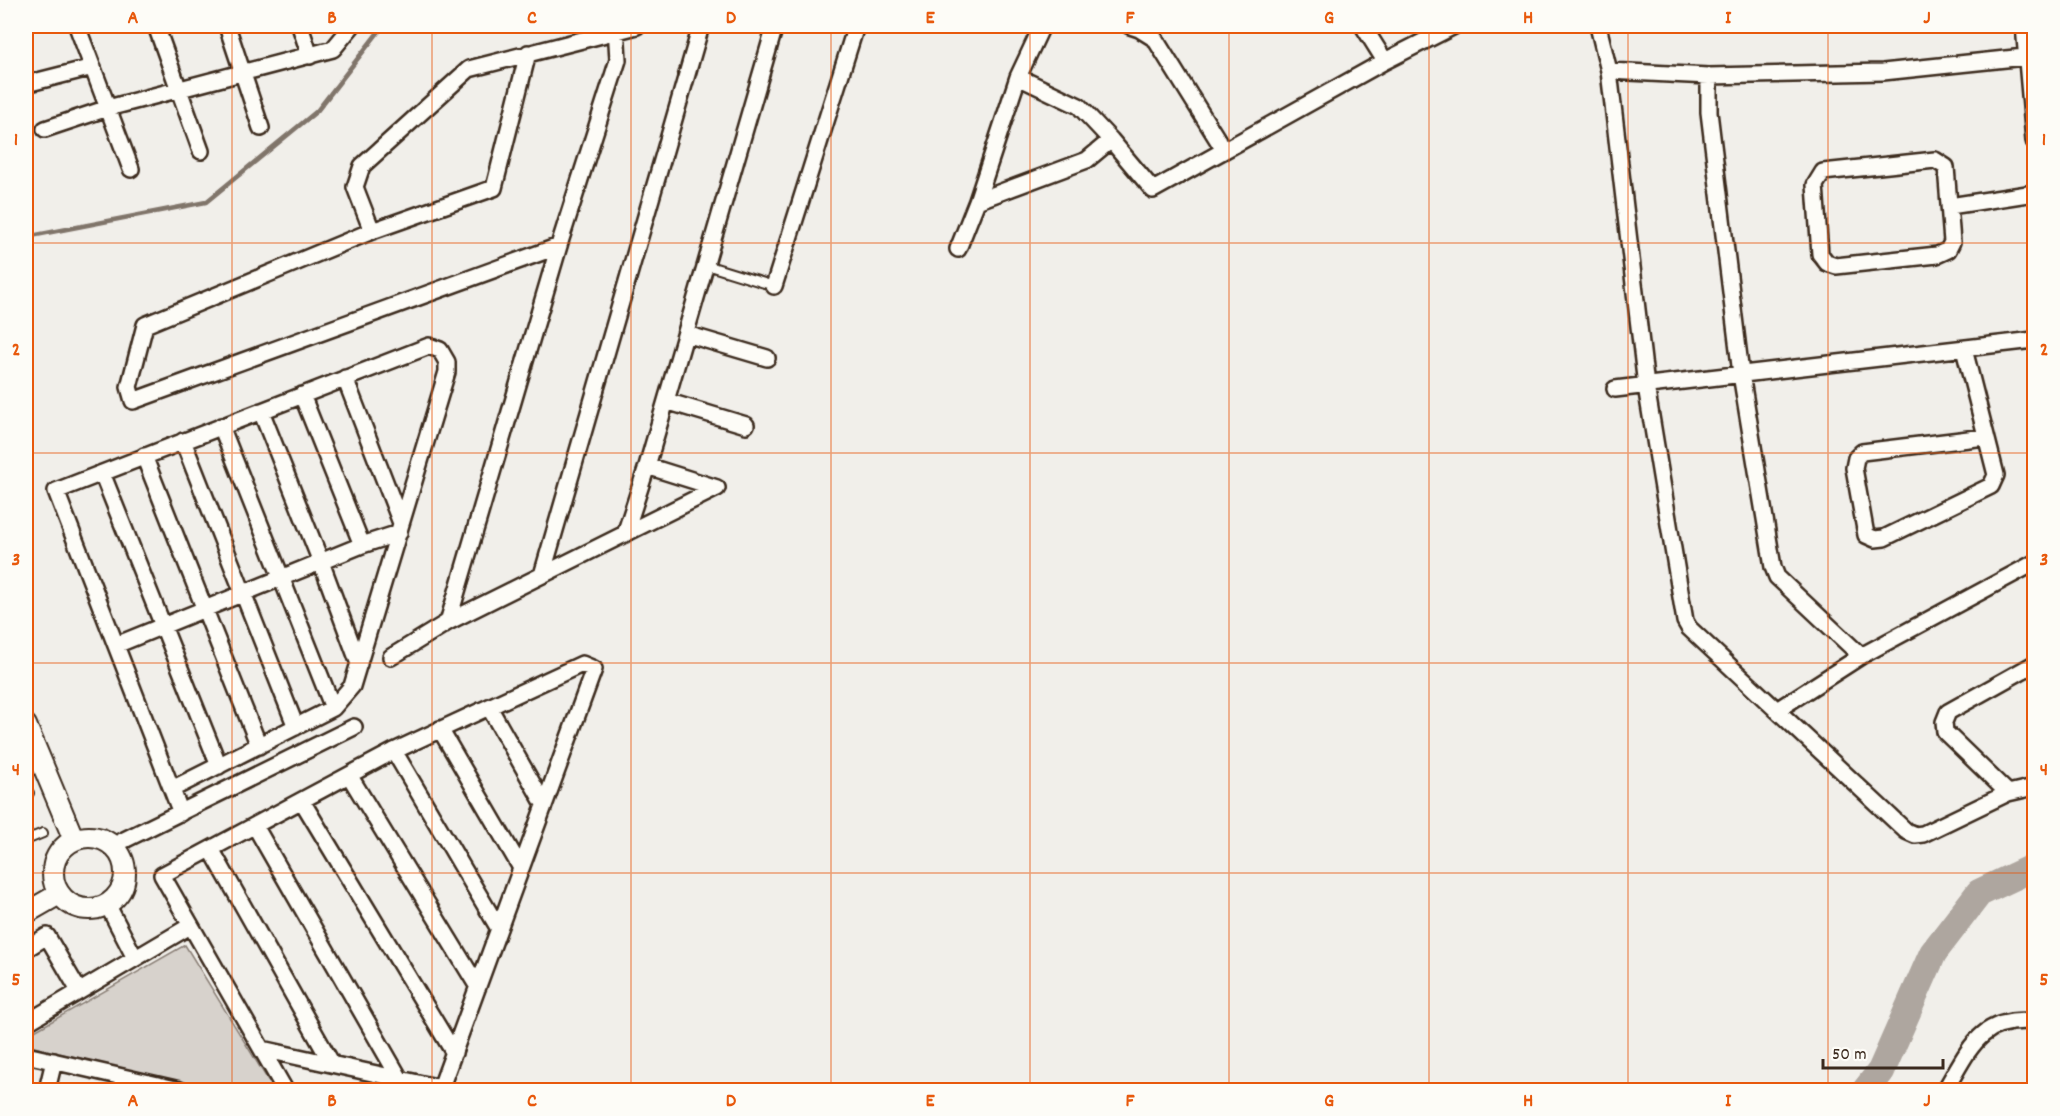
<svg xmlns="http://www.w3.org/2000/svg" width="2060" height="1116" viewBox="0 0 2060 1116" font-family="Dekko,sans-serif">
  <style>
    .green { fill: #d7d2cc; stroke: #897e75; stroke-width: 1.5 }
    .lines { fill: none; stroke-linecap: round; stroke-linejoin: round }
    .stream { stroke: #80746b; stroke-width: 4.5 }
    .river { stroke: #aea69f; stroke-width: 28 }
    .service-casing { stroke: #3b2a1e; stroke-width: 12 }
    .minor-casing { stroke: #3b2a1e; stroke-width: 20 }
    .tertiary-casing { stroke: #3b2a1e; stroke-width: 24 }
    .service { stroke: #fdfcf7; stroke-width: 8 }
    .minor { stroke: #fdfcf7; stroke-width: 15 }
    .tertiary { stroke: #fdfcf7; stroke-width: 20 }
    .grid { fill: none; stroke: #e8590c; stroke-width: 1.5; stroke-opacity: 0.55 }
    .neatline { fill: none; stroke: #e8590c; stroke-width: 2 }
    .grid-label { font-size: 20px; text-anchor: middle; font-weight: bold; fill: #e8590c }
  </style>
  <rect width="100%" height="100%" fill="#f1efea"/>
  <filter id="ink" filterUnits="userSpaceOnUse"><feTurbulence type="fractalNoise" baseFrequency=".0167" numOctaves="2"/><feDisplacementMap in="SourceGraphic" scale="12" xChannelSelector="R" yChannelSelector="G"/><feConvolveMatrix kernelMatrix="1 2 1 2 8 2 1 2 1" color-interpolation-filters="sRGB"/></filter>
  <g filter="url(#ink)">
    <path class="green" d="M185,945L274,1090H210L26,1045V1036Z"/>
    <g class="lines">
      <path class="stream" d="M26,237L206,202L317,111L383,26"/>
      <path class="river" d="M1866,1090L1881,1071L1933,953L1979,893L2034,867"/>
      <defs>
        <path id="service" d="M706,265L774,286
          M26,795L29,793
          M26,840L43,833"/>
        <path id="minor" d="M77,26L131,169
          M156,26L201,151
          M227,26L261,128
          M300,26L310,56
          M1130,26L1139,29L1155,39L1224,150
          M1363,26L1385,61
          M1598,26L1609,71L1646,386L1685,621L1689,628L1906,831L1915,835L1923,834L2008,793L2034,787
          M2024,26L2034,141
          M528,53L494,188L372,231L145,325L129,387L133,401L559,246
          M1609,71L1709,76L1883,72L2034,56
          M1709,76V112L1741,374L1773,567L1777,577L1861,656
          M26,84L93,67
          M45,129L108,108L333,49L352,26
          M1111,140L1153,190L1385,61L1454,26
          M1935,160L1946,167L1952,242L1948,250L1937,255L1836,266L1827,263L1820,254L1815,185L1823,172Z
          M977,201L1087,160L1111,140L1079,106L1018,77
          M1950,206L2034,193
          M372,231L355,187L362,166L469,69L637,26
          M958,249L977,201L1018,77L1042,26
          M774,286L856,26
          M686,334L767,358
          M1964,349L1996,475L1991,486L1884,538L1875,539L1866,535L1854,468L1856,458L1862,452L1985,437
          M345,378L401,523
          M1615,389L2034,340
          M302,395L362,545
          M666,401L746,425
          M261,411L321,562L359,664
          M221,426L333,708
          M183,441L296,727
          M144,456L259,746
          M102,473L219,766
          M625,534L647,466L775,26
          M542,575L701,26
          M448,622L561,239L618,60L616,26
          M116,645L362,545L399,533
          M391,657L448,622L717,488L647,466
          M489,707L544,804
          M1777,710L1861,656L2034,563
          M440,729L521,868
          M394,751L499,929
          M349,775L478,987
          M172,789L333,708L352,686L447,372V362L440,350L429,346L56,491L181,813
          M2008,793L1945,732L1944,722L1948,712L2034,664
          M302,801L454,1053
          M255,826L400,1079
          M112,846L354,727
          M211,849L332,1064
          M107,904L135,958
          M26,949L47,936L79,991
          M26,1023L190,926
          M262,1049L441,1088
          M26,1055L180,1090
          M47,1090L54,1061
          M285,1090L162,875L394,751L582,664L594,669L440,1090
          M1945,1090C1969,1050 1980,1016 2034,1022"/>
        <path id="tertiary" d="M26,725L74,840
          M53 873a36 36 0 1 1 72 0a36 36 0 1 1-72 0Z
          M26,913L59,894"/>
      </defs>
      <use href="#service" class="service-casing"/>
      <use href="#minor" class="minor-casing"/>
      <use href="#tertiary" class="tertiary-casing"/>
      <use href="#service" class="service"/>
      <use href="#minor" class="minor"/>
      <use href="#tertiary" class="tertiary"/>
    </g>
  </g>
  <path class="grid" d="M232,26V1090M432,26V1090M631,26V1090M831,26V1090M1030,26V1090M1229,26V1090M1429,26V1090M1628,26V1090M1828,26V1090M26,243H2034M26,453H2034M26,663H2034M26,873H2034"/>
  <rect width="2060" height="1116" fill="none" stroke="#fdfcf7" stroke-width="66"/>
  <path d="M1823 1059v9h120v-9" fill="none" stroke="#3b2a1e" stroke-width="3"/>
  <text x="1832" y="1059" font-size="18" fill="#3b2a1e" stroke="#fdfcf7" stroke-width="4.5" paint-order="stroke">50 m</text>
  <rect x="33" y="33" width="1994" height="1050" class="neatline"/>
  <g class="grid-label">
    <text x="133" y="23">A</text>
    <text x="332" y="23">B</text>
    <text x="532" y="23">C</text>
    <text x="731" y="23">D</text>
    <text x="930" y="23">E</text>
    <text x="1130" y="23">F</text>
    <text x="1329" y="23">G</text>
    <text x="1528" y="23">H</text>
    <text x="1728" y="23">I</text>
    <text x="1927" y="23">J</text>
    <text x="16" y="145">1</text>
    <text x="2044" y="145">1</text>
    <text x="16" y="355">2</text>
    <text x="2044" y="355">2</text>
    <text x="16" y="565">3</text>
    <text x="2044" y="565">3</text>
    <text x="16" y="775">4</text>
    <text x="2044" y="775">4</text>
    <text x="16" y="985">5</text>
    <text x="2044" y="985">5</text>
    <text x="133" y="1106">A</text>
    <text x="332" y="1106">B</text>
    <text x="532" y="1106">C</text>
    <text x="731" y="1106">D</text>
    <text x="930" y="1106">E</text>
    <text x="1130" y="1106">F</text>
    <text x="1329" y="1106">G</text>
    <text x="1528" y="1106">H</text>
    <text x="1728" y="1106">I</text>
    <text x="1927" y="1106">J</text>
  </g>
</svg>
